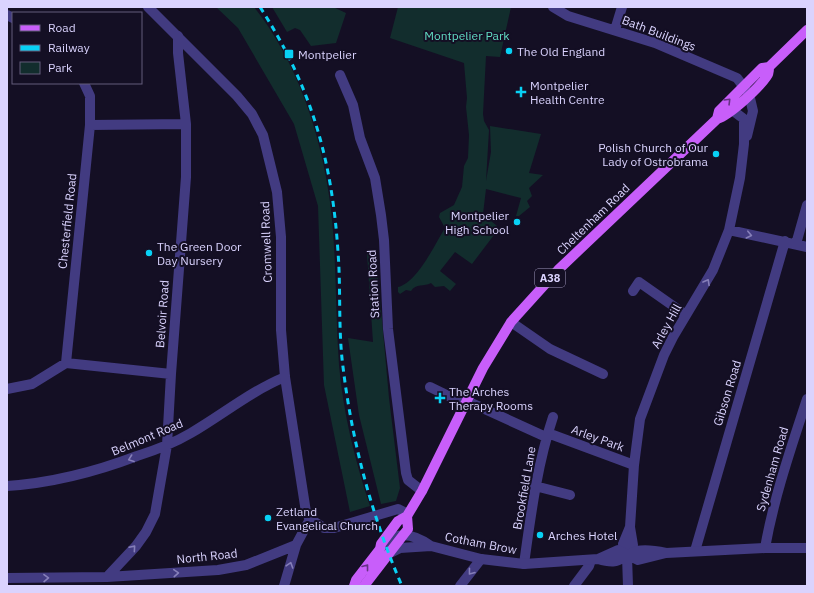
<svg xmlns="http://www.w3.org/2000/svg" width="814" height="593" viewBox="0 0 814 593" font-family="'IBM Plex Sans',sans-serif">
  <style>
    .green { fill: #122d2d }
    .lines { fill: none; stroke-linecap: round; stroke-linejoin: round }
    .minor { stroke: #423b81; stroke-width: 10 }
    .tertiary { stroke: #423b81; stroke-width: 10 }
    .primary { stroke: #c85efa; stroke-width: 10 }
    .rail { stroke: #08d1f5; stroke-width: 3; stroke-dasharray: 6 5; stroke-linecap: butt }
    .oneway { stroke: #653384 }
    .oneway2 { stroke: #867fb9 }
    .poi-dot { fill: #08d1f5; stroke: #140f24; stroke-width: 1.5 }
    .labels { text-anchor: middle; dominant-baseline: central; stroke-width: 4; stroke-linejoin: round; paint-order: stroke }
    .shield { fill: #140f24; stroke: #9f98bd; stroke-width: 1 }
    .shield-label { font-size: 11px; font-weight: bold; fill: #dad3fe }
    .street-label { font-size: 12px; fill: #dad3fe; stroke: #140f24 }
    .park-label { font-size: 12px; fill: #61dcc3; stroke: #140f24 }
    .poi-label { font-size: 12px; fill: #dad3fe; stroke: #140f24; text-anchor: start }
  </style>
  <rect width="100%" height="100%" fill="#140f24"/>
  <path class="green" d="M216,7H254C297,61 321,134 330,202C337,256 335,310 339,365C343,412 355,461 370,506L350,512L324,385L318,206L294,124L238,28Z
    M272,7H333L346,13L336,43L311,46L300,30L295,28L287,32Z
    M398,7H511L500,57L486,56L483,114L484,121L489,130L486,181L491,152L490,126L541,134L529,173L543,175L529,188L532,196L527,201L530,207L519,216H516L521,198L486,189L483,214L497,226V231L472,264L455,252L440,271L456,284L450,291L444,286L435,287L431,283C424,287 416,283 411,291L406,290L400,294L398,292V287C417,283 435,244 445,228L439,217L440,213L454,205L462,187L464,166L468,158L469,135L466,107L467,98L464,63L390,38Z
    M367,254H376L389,398L400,488L396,501L381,504L359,415L348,338L373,342Z"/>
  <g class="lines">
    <path class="minor" d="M553,7L568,16L655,43L737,78L749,94L753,111L747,136
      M7,15L13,18
      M615,30L622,7
      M340,75L353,105L360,138L375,178L381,215L384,240L388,329L406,473L408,480L422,491
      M90,125L186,124
      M729,230L807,247
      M796,244L807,205
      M633,291L639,282L686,315
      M511,322L550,349L603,374
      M66,363L90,125V96L84,83
      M430,387L465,404
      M7,389L32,384L66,363L171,374
      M467,401L546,437
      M553,435L634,465
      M7,486C52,483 95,472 137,456C156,450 174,443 191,433C222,415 251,391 285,377
      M535,486L570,495
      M765,548C774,497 791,448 807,399
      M695,551L785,241
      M627,556L623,544L630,527L634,465L640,419L664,355L673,337L713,270L729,230L740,178L744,144V119L732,110
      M627,556L633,545L630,527
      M524,564C531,514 537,465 553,417
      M107,577L136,546L146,532L155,514L167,445L171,374L186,177V124L178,53V36
      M7,578L107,577L218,570L246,565L296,545
      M284,586L296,545L310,519L324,528H334L398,509L408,514
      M460,586L481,559
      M574,586L589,566L591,560"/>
    <path class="tertiary" d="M148,7L237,96L252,114L263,135L277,192L281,237V330L285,377L306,512L310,519
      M380,549C386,546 389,540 395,537C407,532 421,539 431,546L481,559L524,564L598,559C621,566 619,557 637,551C647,549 657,551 666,553
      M392,552L400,548L431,546
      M627,556L628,586
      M598,559L618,550L638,560L666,553L765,548H807"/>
    <path class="primary" d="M717,119L719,111L762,68L769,67
      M354,586L356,580L380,549L381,544L398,521L407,516L422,491L483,368L511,322L558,270L717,119C730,115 759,88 767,76C769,74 769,70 769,67L807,30
      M364,586L404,534L408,529L407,516"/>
    <path class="rail" d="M260,7C311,86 332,159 338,252C341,290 338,329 343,367C352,442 372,517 402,586"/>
  </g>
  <defs><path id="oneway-chevron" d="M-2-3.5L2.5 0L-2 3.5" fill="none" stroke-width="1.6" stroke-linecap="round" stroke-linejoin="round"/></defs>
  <g class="oneway">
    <use href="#oneway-chevron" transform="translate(728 101) rotate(-45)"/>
    <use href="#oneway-chevron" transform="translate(366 567) rotate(-52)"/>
  </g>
  <g class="oneway2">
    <use href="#oneway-chevron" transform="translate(749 235) rotate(13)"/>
    <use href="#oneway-chevron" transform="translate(707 282) rotate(-61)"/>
    <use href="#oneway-chevron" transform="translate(131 459) rotate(160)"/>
    <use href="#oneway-chevron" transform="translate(133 548) rotate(-49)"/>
    <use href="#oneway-chevron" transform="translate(290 565) rotate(-72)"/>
    <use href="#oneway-chevron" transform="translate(471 572) rotate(128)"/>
    <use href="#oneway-chevron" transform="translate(176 573) rotate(-4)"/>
    <use href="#oneway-chevron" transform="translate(46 578) rotate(-1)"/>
  </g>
  <g class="poi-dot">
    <circle cx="509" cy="51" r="4"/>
    <rect x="284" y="49" width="10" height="10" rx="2"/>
    <path d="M519 86h4v4h4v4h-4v4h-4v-4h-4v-4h4z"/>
    <circle cx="716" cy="154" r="4"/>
    <circle cx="517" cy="222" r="4"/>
    <circle cx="149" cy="253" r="4"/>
    <path d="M438 392h4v4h4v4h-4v4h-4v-4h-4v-4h4z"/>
    <circle cx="268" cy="518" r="4"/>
    <circle cx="540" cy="535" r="4"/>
  </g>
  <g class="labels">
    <rect class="shield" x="535" y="269" width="30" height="18" rx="3"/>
    <g class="shield-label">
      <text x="550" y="278">A38</text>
    </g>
    <g class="street-label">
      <text transform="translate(659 33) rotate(21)">Bath Buildings</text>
      <text transform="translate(593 219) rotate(-44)">Cheltenham Road</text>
      <text transform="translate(67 221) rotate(-84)">Chesterfield Road</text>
      <text transform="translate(266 242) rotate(-92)">Cromwell Road</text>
      <text transform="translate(373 284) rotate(-93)">Station Road</text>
      <text transform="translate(162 314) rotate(-86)">Belvoir Road</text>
      <text transform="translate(666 326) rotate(-61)">Arley Hill</text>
      <text transform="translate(727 393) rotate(-73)">Gibson Road</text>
      <text transform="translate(147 437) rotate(-23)">Belmont Road</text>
      <text transform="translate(598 438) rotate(20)">Arley Park</text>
      <text transform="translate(772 469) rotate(-74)">Sydenham Road</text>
      <text transform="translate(524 488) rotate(-80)">Brookfield Lane</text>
      <text transform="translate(481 543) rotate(11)">Cotham Brow</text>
      <text transform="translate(207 556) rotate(-6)">North Road</text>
    </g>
    <g class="park-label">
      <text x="467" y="35">Montpelier Park</text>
    </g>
    <g class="poi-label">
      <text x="517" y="51">The Old England</text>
      <text x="298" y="54">Montpelier</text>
      <text x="530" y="85">Montpelier<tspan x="530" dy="14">Health Centre</tspan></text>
      <text x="708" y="147" text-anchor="end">Polish Church of Our<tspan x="708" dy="14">Lady of Ostrobrama</tspan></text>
      <text x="509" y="215" text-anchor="end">Montpelier<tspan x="509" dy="14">High School</tspan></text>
      <text x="157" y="246">The Green Door<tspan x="157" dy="14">Day Nursery</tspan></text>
      <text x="449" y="391">The Arches<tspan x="449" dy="14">Therapy Rooms</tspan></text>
      <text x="276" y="511">Zetland<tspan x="276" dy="14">Evangelical Church</tspan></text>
      <text x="548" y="535">Arches Hotel</text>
    </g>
  </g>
  <rect width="814" height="593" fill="none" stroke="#dad3fe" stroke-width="16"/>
  <rect x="12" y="12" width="130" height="72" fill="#140f24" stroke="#635d7b"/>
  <rect x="20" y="25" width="20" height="6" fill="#c85efa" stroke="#635d7b"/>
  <text x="48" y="32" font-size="12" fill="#dad3fe">Road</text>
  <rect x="20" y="45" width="20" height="6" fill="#08d1f5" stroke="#635d7b"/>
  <text x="48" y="52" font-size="12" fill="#dad3fe">Railway</text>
  <rect x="20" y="62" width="20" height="12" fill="#122d2d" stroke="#635d7b"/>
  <text x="48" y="72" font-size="12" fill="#dad3fe">Park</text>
</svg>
